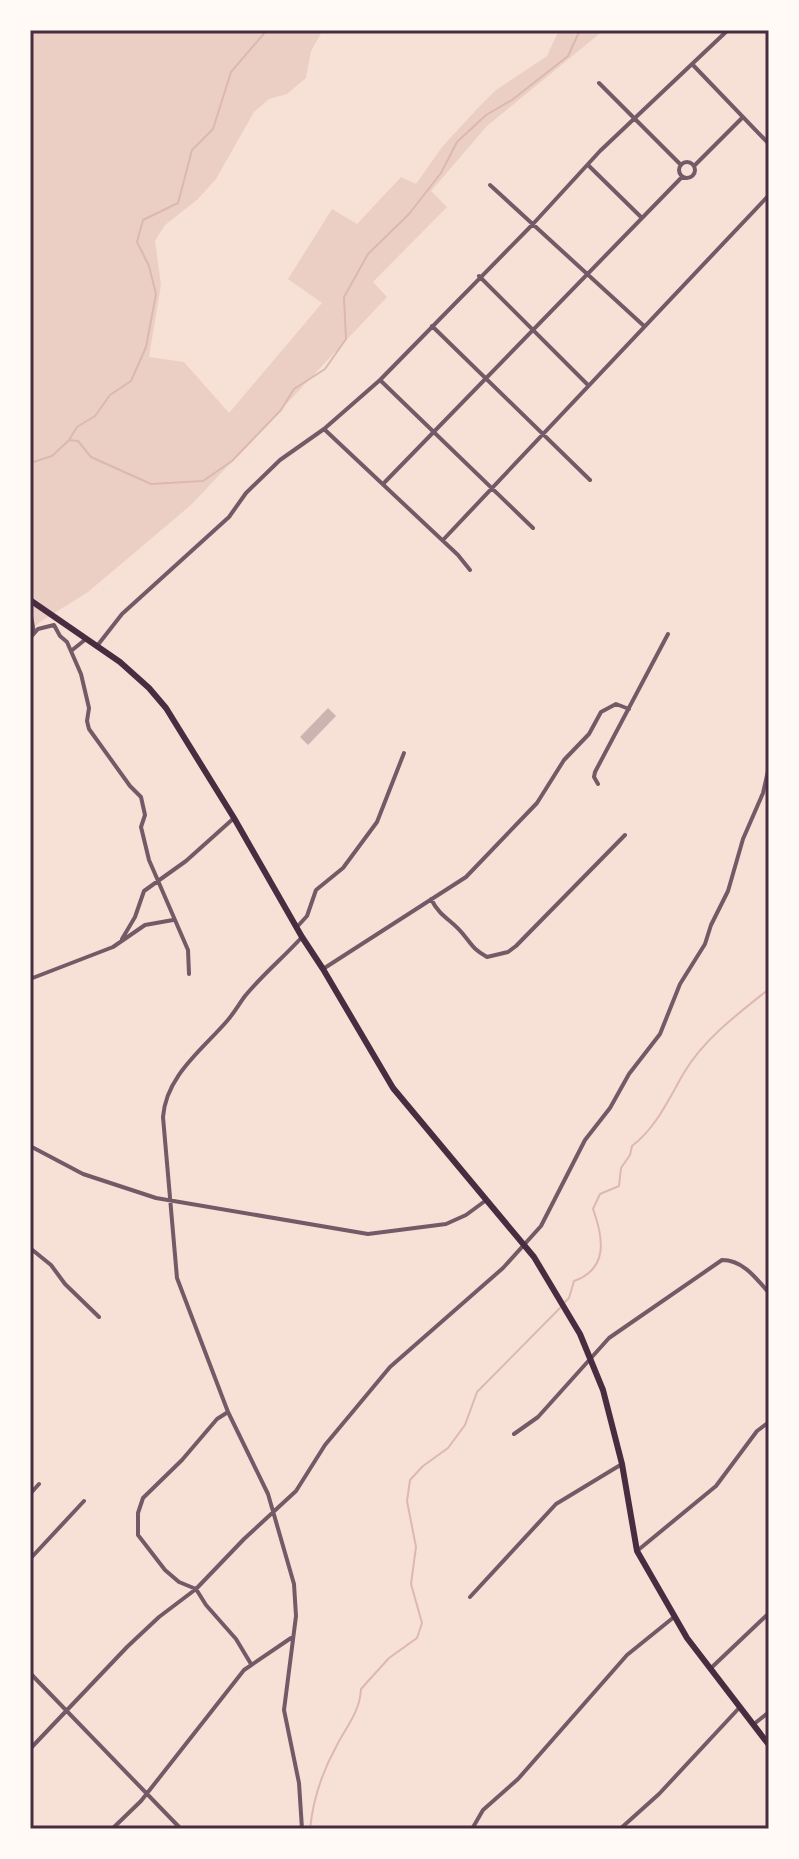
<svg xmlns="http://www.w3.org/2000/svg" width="799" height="1859" viewBox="0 0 799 1859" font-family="Mulish,sans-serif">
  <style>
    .green { fill: #ebcfc5 }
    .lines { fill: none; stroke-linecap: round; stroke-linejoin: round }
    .stream { stroke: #dcb8b0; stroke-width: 2 }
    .building { fill: #ccb4b1 }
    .minor { stroke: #755966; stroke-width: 4 }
    .trunk { stroke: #4a2c40; stroke-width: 6 }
    .neatline { fill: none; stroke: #4a2c40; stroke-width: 3 }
  </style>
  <rect width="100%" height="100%" fill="#f7e1d7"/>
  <path class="green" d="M30,30H323L311,51L306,78L287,94L269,99L254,112L216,179L197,200L165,225L155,241L161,285L149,357L184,362L229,413L322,303L288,279L332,209L357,224L401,177L416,184L442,147L476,110L496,90L547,56L559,30H604L487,126L431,191L447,207L373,282L387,297L191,505L88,592L40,622L30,631Z"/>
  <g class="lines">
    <path class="stream" d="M69,440L78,441L91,457L151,484L203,481L232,461L281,410L294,389L325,369L346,339L344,297L368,254L409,214L441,173L457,142L486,115L512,100L568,56L580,30
      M30,463L52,456L69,440L77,427L95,416L110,395L131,381L146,347L156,294L149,266L137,242L143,220L178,203L192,150L213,129L231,72L267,30
      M564,1303L569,1298L574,1281C608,1269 604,1239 593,1209L600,1194L619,1186L621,1168L630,1155L632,1146C657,1127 669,1098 685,1071C705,1038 739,1013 769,989
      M310,1829C313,1799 322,1772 337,1745C347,1726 360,1711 361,1689L389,1658L417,1638L422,1623L411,1584L416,1547L407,1501L410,1480L423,1466L448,1448L465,1425L477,1392L560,1308"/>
  </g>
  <path class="building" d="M328,708L336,716L308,745L300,737Z"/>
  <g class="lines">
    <path class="minor" d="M692,64L769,144
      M599,83L681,165
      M679 170a8 8 0 1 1 16 0a8 8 0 1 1-16 0Z
      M588,165L642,218
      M694,166L743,117
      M490,185L644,326
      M479,276L588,385
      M432,326L590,480
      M380,380L533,528
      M324,429L458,555L470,570
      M383,484L682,177
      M443,540L769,195
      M30,611L34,632
      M54,625L60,636L67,642L81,674L89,708L87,721L89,729L130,786L141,797L145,815L141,827L149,860L188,950L189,974
      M30,638L38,629L54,625
      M97,646L122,614L229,517L246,493L280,460L324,429L380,380L533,224L600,151L728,30
      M71,651L86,639
      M598,784L594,777L595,772L668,634
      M431,899C440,917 452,920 463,934C472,945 473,949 487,957L508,952L516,946L625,835
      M296,928L307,916L316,890L343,868L377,822L404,753
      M302,937C284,957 262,975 245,996C239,1004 234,1013 227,1021C202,1050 166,1076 163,1117L177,1278L228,1412L268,1494L294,1584L296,1616L284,1710L299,1783L302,1829
      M122,939L135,917L144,891L186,861L234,818
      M323,969L466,877L537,803L564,760L589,734L601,712L616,704L629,709
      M30,979L113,947L145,925L173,920
      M30,1146L83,1174L156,1198L368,1234L446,1224L466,1215L485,1201
      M30,1248L51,1265L65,1284L99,1317
      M228,1412L217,1419L182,1460L143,1498L138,1513V1535L165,1570L179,1582L196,1589L206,1605L236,1639L251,1664
      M514,1434L538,1417L609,1338L722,1260C743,1260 756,1278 769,1293
      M30,1494L39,1484
      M637,1551L716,1486L757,1431L769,1422
      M30,1559L84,1501
      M470,1597L556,1504L622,1464
      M710,1669L769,1613
      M30,1673L181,1829
      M754,1724L769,1712
      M30,1749L127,1647L159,1617L196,1589L244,1539L296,1491L325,1445L390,1367L503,1268L541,1226L585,1140L610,1108L629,1074L660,1034L680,984L705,944L711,925L728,891L743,839L763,793L768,771
      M112,1829L141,1801L244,1670L291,1638
      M472,1829L483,1810L518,1779L627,1655L674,1617
      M620,1829L659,1794L740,1707"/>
    <path class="trunk" d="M30,600L120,662L149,688L166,708L234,818L302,937L323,969L393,1088L534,1257L580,1334L603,1390L622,1464L637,1551L687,1638L769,1745"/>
  </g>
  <rect width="799" height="1859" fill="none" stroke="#fffaf5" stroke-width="64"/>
  <rect x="32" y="32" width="735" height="1795" class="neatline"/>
</svg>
